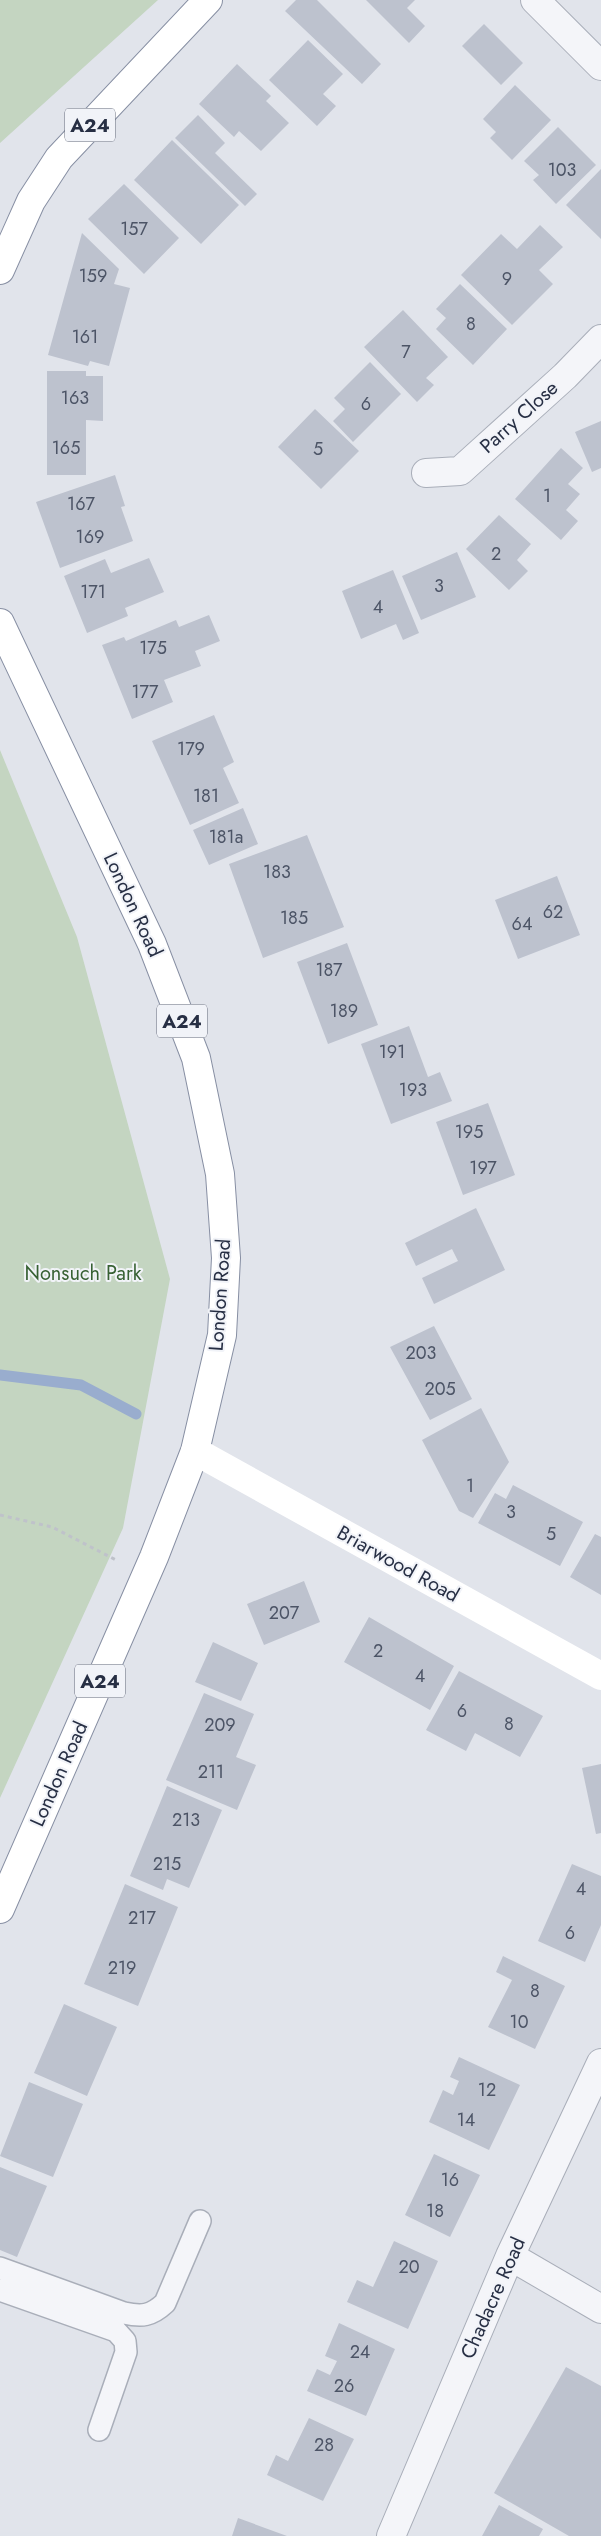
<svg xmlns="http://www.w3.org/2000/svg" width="601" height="2536" viewBox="0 0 601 2536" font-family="Jost,sans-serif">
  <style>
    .green { fill: #c4d5c1 }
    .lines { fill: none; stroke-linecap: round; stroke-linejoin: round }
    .stream { stroke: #99adce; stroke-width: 11 }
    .building { fill: #bdc2ce }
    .lane-casing { stroke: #a9aeb9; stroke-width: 24 }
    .street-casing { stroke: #a9aeb9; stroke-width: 30 }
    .highway-casing { stroke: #878fa3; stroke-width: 30 }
    .path { stroke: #bfc2ca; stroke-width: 3; stroke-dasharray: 4 4; stroke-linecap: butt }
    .lane { stroke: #f4f5f9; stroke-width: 21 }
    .street { stroke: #f4f5f9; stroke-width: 28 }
    .secondary { stroke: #fff; stroke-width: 28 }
    .highway { stroke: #fff; stroke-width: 28 }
    .labels { text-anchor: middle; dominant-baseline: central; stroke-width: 4; stroke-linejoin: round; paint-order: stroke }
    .number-label { font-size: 18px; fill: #4c5466 }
    .shield { fill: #f1f3f8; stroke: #646a7a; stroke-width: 1 }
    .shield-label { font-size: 19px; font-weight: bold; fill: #272f44 }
    .street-label { font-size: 20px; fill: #272f44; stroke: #f1f3f8 }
    .park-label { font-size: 20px; fill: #376133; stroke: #f1f3f8 }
  </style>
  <rect width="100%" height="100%" fill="#e1e4eb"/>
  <path class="green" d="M0,0H158L0,143Z
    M0,750L77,937L170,1279L123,1528L0,1798Z"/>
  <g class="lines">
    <path class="stream" d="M0,1375L81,1385L136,1414"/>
  </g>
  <path class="building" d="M296,0H317L381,64L362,84L285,11Z
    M366,0H415L407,8L425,26L409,43Z
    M484,24L523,63L501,85L462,46Z
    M308,40L343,74L323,94L336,106L317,126L269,80Z
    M237,64L271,96L266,101L289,123L261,151L239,131L234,137L199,104Z
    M515,85L551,120L512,160L490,138L496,132L483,119Z
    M198,115L225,143L215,153L257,194L245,206L175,138Z
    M558,127L596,165L556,204L533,180L539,175L524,161Z
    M172,140L239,205L201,244L134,180Z
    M601,169V239L566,205Z
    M124,184L179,238L144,274L88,219Z
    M540,225L563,247L539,270L553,284L512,325L461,275L501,234L517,249Z
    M82,233L119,269L114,284L130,288L109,366L90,361L88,366L48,355Z
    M460,284L507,329L473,365L436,329L446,318L436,309Z
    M403,310L448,357L426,378L434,385L417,402L364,347Z
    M370,362L401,394L353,442L333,421L345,409L334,398Z
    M47,371H86V376H103V421L86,420V475H47Z
    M315,409L359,451L321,489L278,447Z
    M601,421V468L592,472L575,432Z
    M561,448L583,468L568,484L580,494L566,510L578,521L561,540L515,499Z
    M115,475L125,506L121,507L133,541L60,568L36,502Z
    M499,515L531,544L517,560L528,571L509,590L466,549Z
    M457,552L476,597L421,620L402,576Z
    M149,558L164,592L125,608L128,616L87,633L64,576L105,559L111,573Z
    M393,570L419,633L403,640L396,624L361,639L342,591Z
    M209,615L220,641L195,651L201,666L164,680L173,702L132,719L102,645L124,637L126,641L176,620L179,627Z
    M214,715L234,762L223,768L239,803L190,825L152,741Z
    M243,808L258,844L209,865L193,830Z
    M307,835L344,927L263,958L229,864Z
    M557,876L580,935L518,959L495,900Z
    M347,943L378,1025L328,1044L297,962Z
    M409,1026L428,1077L440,1072L452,1101L391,1124L361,1044Z
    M488,1103L515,1175L463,1195L436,1122Z
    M476,1208L505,1270L434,1304L422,1278L458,1261L452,1249L416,1266L405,1243Z
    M434,1326L472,1399L430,1420L390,1347Z
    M481,1408L509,1462L473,1518L459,1511L422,1440Z
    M513,1485L583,1522L560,1566L478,1523L495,1493L506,1499Z
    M595,1534L601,1537V1595L570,1577Z
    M304,1581L320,1622L264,1645L247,1604Z
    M369,1617L454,1666L430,1710L344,1662Z
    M213,1642L258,1663L241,1701L195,1682Z
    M459,1671L543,1716L520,1757L475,1733L466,1751L426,1730Z
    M204,1693L254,1714L236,1757L256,1765L237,1810L166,1780Z
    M601,1764V1833L596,1834L582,1768Z
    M167,1786L222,1810L189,1888L167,1879L163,1890L130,1876Z
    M572,1864L601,1876V1925L585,1962L538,1941Z
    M125,1884L178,1907L138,2006L84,1984Z
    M503,1956L565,1986L535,2049L488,2027L512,1980L496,1972Z
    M64,2004L117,2027L87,2096L34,2073Z
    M459,2057L520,2085L489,2150L429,2122L443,2090L453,2095L459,2081L450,2077Z
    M29,2082L83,2104L53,2177L0,2156Z
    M434,2154L480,2175L450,2237L405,2215Z
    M0,2167L47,2186L17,2257L0,2250Z
    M394,2241L438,2261L408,2329L347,2302L357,2280L373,2287Z
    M339,2323L395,2349L366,2416L307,2391L317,2369L330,2375L337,2361L325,2356Z
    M566,2367L601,2386V2536H569L494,2493Z
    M309,2418L354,2439L323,2501L267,2475L276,2455L288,2461Z
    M499,2505L543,2529L539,2536H482Z
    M238,2518L287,2536H232Z"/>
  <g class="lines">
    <defs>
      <path id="lane" d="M0,2268L124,2313C142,2317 151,2316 165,2303L200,2221
        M0,2290L116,2331L125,2341L126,2352L99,2430"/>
      <path id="street" d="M535,0L601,66
        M426,473L460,471L565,376L601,339
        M510,2256L601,2309
        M391,2536L510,2256L601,2063"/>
      <path id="highway" d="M0,270L31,201L59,158L208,0
        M0,623L152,944L196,1058L220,1174L226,1258L222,1335L195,1451L154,1557L0,1909"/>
    </defs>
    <use href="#lane" class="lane-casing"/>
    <use href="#street" class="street-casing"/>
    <use href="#highway" class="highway-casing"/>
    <path class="path" d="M0,1515L52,1527L118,1561"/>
    <use href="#lane" class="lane"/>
    <use href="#street" class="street"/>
    <path class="secondary" d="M195,1451L601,1676"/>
    <use href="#highway" class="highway"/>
  </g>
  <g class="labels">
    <g class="number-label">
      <text x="562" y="170">103</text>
      <text x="134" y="229">157</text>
      <text x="93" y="276">159</text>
      <text x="507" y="279">9</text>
      <text x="471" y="324">8</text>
      <text x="85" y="337">161</text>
      <text x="406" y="352">7</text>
      <text x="75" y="398">163</text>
      <text x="366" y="404">6</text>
      <text x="66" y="448">165</text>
      <text x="318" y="449">5</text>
      <text x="547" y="496">1</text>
      <text x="81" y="504">167</text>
      <text x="90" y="537">169</text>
      <text x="496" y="554">2</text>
      <text x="439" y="586">3</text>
      <text x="93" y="592">171</text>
      <text x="378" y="607">4</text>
      <text x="153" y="648">175</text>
      <text x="145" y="692">177</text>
      <text x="191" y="749">179</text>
      <text x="206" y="796">181</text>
      <text x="226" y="837">181a</text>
      <text x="277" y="872">183</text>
      <text x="553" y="912">62</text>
      <text x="294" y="918">185</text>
      <text x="522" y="924">64</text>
      <text x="329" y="970">187</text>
      <text x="344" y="1011">189</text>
      <text x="392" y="1052">191</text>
      <text x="413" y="1090">193</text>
      <text x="469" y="1132">195</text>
      <text x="483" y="1168">197</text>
      <text x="421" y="1353">203</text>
      <text x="440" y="1389">205</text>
      <text x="470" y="1486">1</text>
      <text x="511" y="1512">3</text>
      <text x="551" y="1534">5</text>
      <text x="284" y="1613">207</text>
      <text x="378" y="1651">2</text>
      <text x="420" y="1676">4</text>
      <text x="462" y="1711">6</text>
      <text x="509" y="1724">8</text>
      <text x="220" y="1725">209</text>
      <text x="211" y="1772">211</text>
      <text x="186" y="1820">213</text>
      <text x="167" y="1864">215</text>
      <text x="581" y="1889">4</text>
      <text x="142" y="1918">217</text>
      <text x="570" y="1933">6</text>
      <text x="122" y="1968">219</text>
      <text x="535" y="1991">8</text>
      <text x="519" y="2022">10</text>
      <text x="487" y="2090">12</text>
      <text x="466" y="2120">14</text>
      <text x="450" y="2180">16</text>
      <text x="435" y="2211">18</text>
      <text x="409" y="2267">20</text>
      <text x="360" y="2352">24</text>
      <text x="344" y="2386">26</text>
      <text x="324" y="2445">28</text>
    </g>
    <g class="shield">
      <rect x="65" y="108.5" width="50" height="33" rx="4"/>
      <rect x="157" y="1004.5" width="50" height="33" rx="4"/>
      <rect x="75" y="1664.5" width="50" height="33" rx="4"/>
    </g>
    <g class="shield-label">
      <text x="90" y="125">A24</text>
      <text x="182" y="1021">A24</text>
      <text x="100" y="1681">A24</text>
    </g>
    <g class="street-label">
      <text transform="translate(519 417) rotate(-42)">Parry Close</text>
      <text transform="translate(133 905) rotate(65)">London Road</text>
      <text transform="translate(220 1295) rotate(-86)">London Road</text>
      <text transform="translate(398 1564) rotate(29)">Briarwood Road</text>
      <text transform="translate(59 1774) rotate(-66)">London Road</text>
      <text transform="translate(493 2298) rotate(-66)">Chadacre Road</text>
    </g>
    <g class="park-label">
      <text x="83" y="1273">Nonsuch Park</text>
    </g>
  </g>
</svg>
